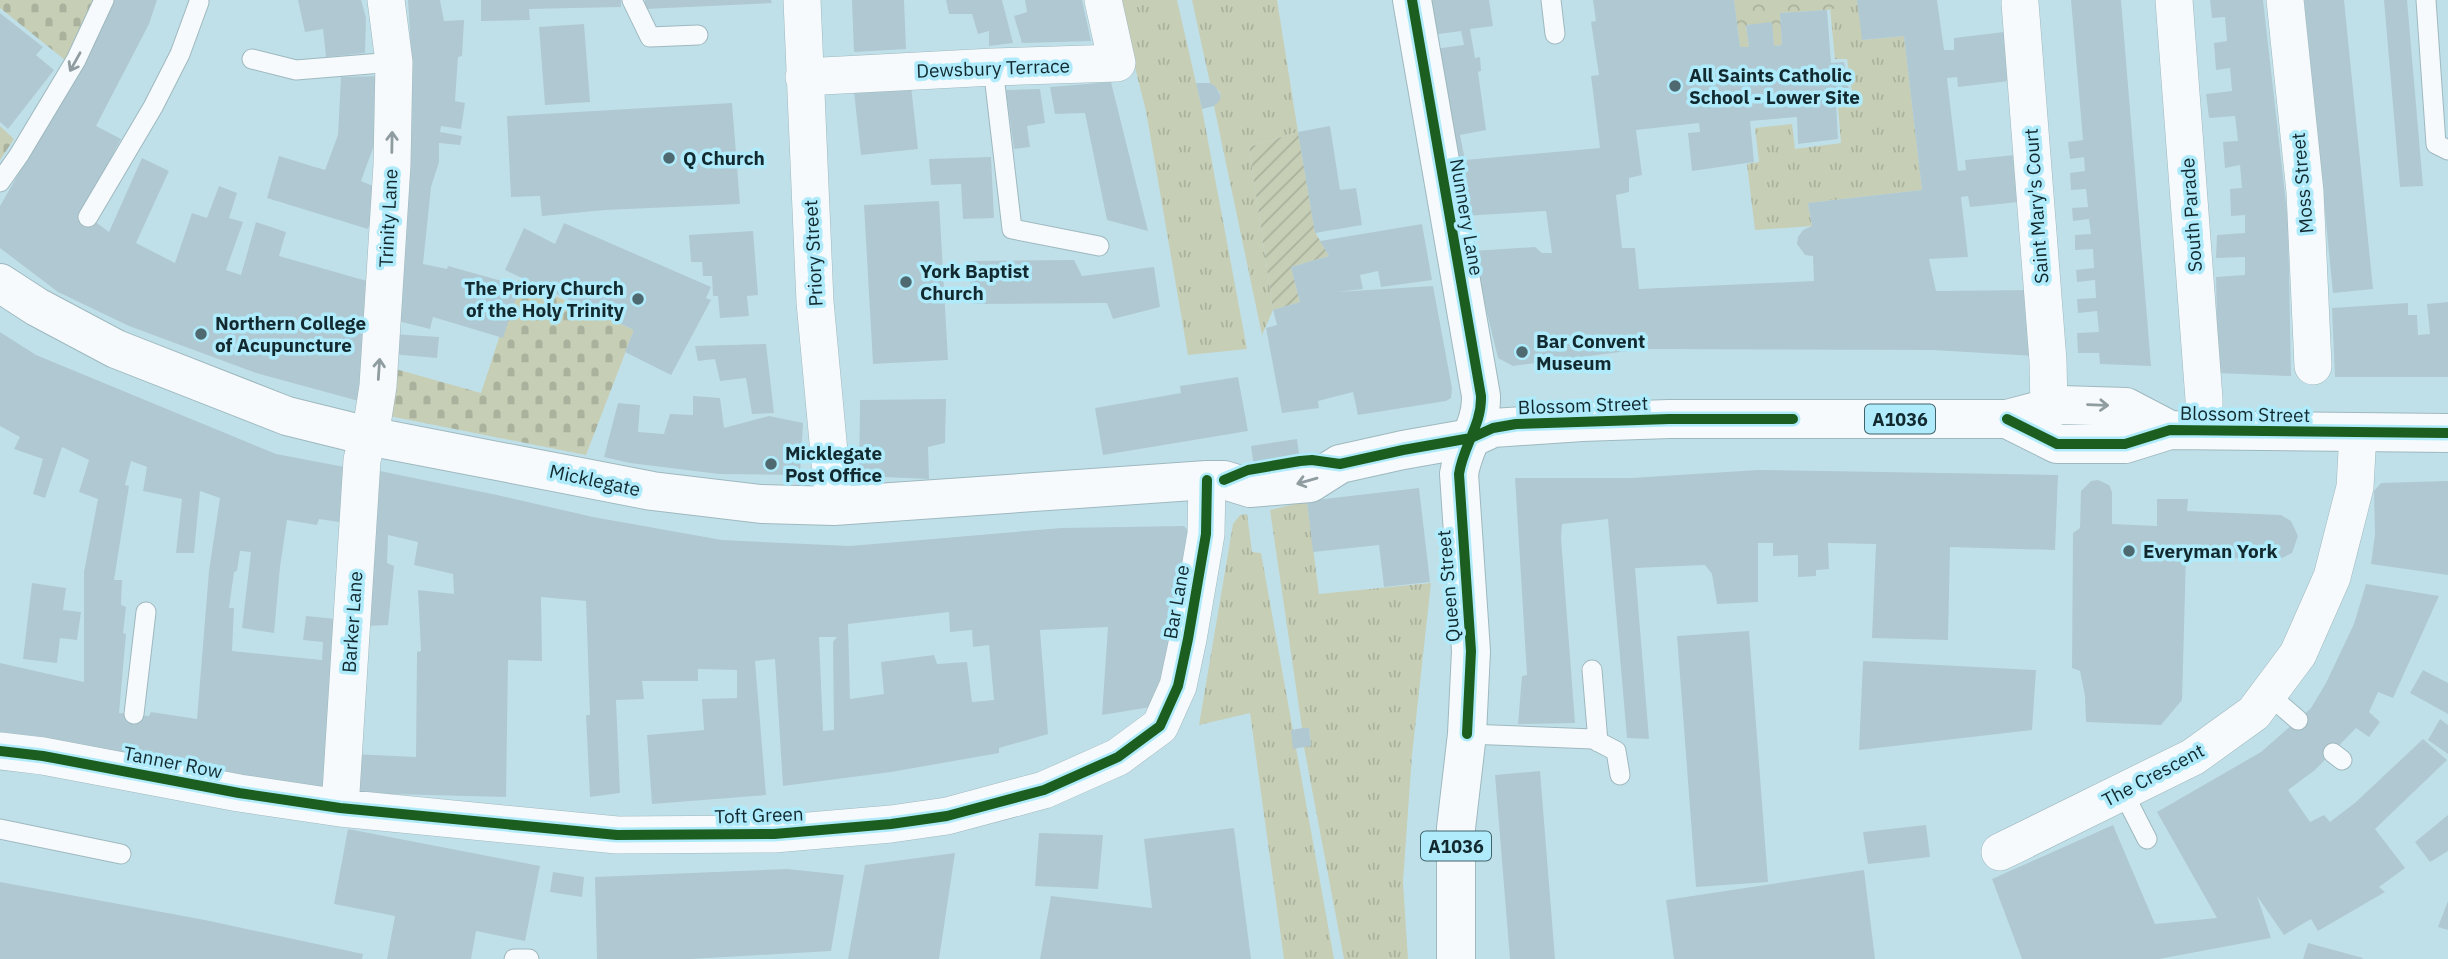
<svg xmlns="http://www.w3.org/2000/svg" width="2448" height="959" viewBox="0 0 2448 959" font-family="'IBM Plex Sans',sans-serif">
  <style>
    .grass { fill: url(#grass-tufts) }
    .cemetery { fill: url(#cemetery-stones) }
    .park { fill: url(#park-crowns) }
    .garden { fill: url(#garden-furrows) }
    .building { fill: #b0c8d1; fill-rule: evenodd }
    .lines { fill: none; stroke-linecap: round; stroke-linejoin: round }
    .lane-casing { stroke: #9eb8bf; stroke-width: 21 }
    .street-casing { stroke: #9eb8bf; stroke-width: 38 }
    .secondary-casing { stroke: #9eb8bf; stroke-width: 40 }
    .primary-casing { stroke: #9eb8bf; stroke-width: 40 }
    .lane { stroke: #f6fafc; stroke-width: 19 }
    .street { stroke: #f6fafc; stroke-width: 37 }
    .secondary { stroke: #f6fafc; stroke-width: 38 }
    .primary { stroke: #f6fafc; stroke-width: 38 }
    .cycleway-casing { stroke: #afebfa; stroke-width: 15 }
    .cycleway { stroke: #1b5e20; stroke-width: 10 }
    .oneway { stroke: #8f9ca0 }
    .poi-dot { fill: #4e6970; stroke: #afebfa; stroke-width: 2.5 }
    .labels { text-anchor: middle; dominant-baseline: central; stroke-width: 7; stroke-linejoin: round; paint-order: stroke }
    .shield { fill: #afebfa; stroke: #40636c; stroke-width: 2 }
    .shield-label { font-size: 18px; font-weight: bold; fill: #11292f }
    .street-label { font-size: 19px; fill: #11292f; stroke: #afebfa }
    .poi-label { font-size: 19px; font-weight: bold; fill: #11292f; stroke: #afebfa; text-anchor: start }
  </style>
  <defs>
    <pattern id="grass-tufts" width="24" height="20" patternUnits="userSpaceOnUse" patternTransform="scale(1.75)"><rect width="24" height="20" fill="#c7ceb6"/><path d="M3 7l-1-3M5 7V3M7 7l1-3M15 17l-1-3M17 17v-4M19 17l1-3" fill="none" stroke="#aab19d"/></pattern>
    <pattern id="cemetery-stones" width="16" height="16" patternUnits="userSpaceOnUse" patternTransform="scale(1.75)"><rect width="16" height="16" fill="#c7ceb6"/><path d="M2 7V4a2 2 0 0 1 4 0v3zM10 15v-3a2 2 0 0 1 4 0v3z" fill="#aab19d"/></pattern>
    <pattern id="park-crowns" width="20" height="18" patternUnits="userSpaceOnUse" patternTransform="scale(1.75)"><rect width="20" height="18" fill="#c7ceb6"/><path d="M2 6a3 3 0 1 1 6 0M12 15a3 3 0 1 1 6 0" fill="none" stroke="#aab19d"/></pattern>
    <pattern id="garden-furrows" width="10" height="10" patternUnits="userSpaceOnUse" patternTransform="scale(1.75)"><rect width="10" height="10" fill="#c7ceb6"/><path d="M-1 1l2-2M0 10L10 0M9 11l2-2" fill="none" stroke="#aab19d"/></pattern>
  </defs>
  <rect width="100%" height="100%" fill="#c0e0e9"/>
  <path class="grass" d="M1118,0H1177L1202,109L1247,349L1188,355L1146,111Z
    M1192,0H1277L1298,132L1249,147L1273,310L1262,335L1214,106L1221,96L1219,91L1210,83Z
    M1858,4L1863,40L1904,36L1922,190L1808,203L1812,226L1755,230L1747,164L1759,162L1755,128L1792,124L1795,149L1841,143L1838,107L1854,104L1847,59H1835L1830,8Z
    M1307,501L1319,594L1431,583L1412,755L1403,882L1408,959H1344L1304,747L1311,745L1309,728H1302L1270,510Z
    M1247,514L1252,552L1261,553L1334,959H1284L1250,713L1199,725L1233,524L1240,515Z"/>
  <path class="cemetery" d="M0,0H98L93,13L65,60L0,8Z
    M0,126L14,139L0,160Z
    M518,280L634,330L586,455L389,416L392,368L481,393Z"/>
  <path class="park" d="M1734,0H1857L1858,4L1827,10L1780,13L1782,45L1774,46L1771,23L1746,25L1749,47H1740Z"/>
  <path class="garden" d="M1298,132L1315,232L1329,256L1291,267L1300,302L1273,310L1249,147Z"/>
  <path class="building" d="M112,0H157L149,24L96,126L121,139L82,212L109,232L142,158L169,171L136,243L175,263L192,213L207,218L219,186L237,193L229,218L243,222L226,270L241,275L256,222L286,232L279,256L374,283L366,403L256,373L129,326L58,292L0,248V206L101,31Z
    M298,0H361L366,18L365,53L326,57L323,29L305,32Z
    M408,0H440L444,21L464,20L462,56L458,57L455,101L465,103L461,129L441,126L440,132L462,136L460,145L439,143V162L431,187L423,264L447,269L448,266L520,286L503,338L433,317L430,329L398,321L411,51Z
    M481,0H621V7L529,9L530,20L481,21Z
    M645,0H771L772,3L645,9Z
    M852,0H904L906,49L854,52Z
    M946,0H1002L1013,43L989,46V31L978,34L972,14H949Z
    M1025,0H1082L1091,41L1022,43L1014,16L1027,12Z
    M1427,0H1489L1493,26L1470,29L1475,58L1480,57L1481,71L1478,72L1486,130L1460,135L1465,160L1600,148L1591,76L1599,75L1591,22L1596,21L1593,0H1734L1740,47H1749L1746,25L1772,22L1774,46L1782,45L1780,13L1827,10L1831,63L1844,62L1851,101L1836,103L1838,139L1798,144L1797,117L1750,121L1754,162L1692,171L1688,133L1700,132L1699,123L1636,130L1642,175L1629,178V192L1616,195L1622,248H1635L1639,289L1814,281L1813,256L1805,255L1797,244L1798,237L1803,230L1812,226L1808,203L1922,190L1904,36L1862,40L1857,0H1937L1944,50H1954V38L2004,32L2009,81L1958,87L1957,77L1947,78L1958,171L1966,170L1965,160L2015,155L2019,202L1970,207L1968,196L1961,197L1968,257L1929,259L1936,291L2031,290L2034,356L1933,350L1643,349L1513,366L1498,358L1472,251L1535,247L1542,253H1552L1546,211L1463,216L1434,49L1464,45L1461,31L1432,35Z
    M2071,0H2121L2151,366L2100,364L2099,353H2078L2077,333L2099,332L2097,311L2078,313L2077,299L2096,298L2095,280L2077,282L2076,270L2094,268L2093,249L2075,250V235L2091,234L2089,219L2073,221L2072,208L2088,207L2086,189L2071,190L2070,173L2085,171L2084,157L2070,159L2068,142L2083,140Z
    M2210,0H2263L2288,221L2291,376L2218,373L2216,277L2245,275V257L2216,258L2217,235L2245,233V215L2231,216L2230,189L2242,188L2240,165L2225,168L2223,142L2238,141L2235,116L2209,118L2206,94L2232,91L2230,68L2216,70L2214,43L2227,41L2225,17L2212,18Z
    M2304,0H2344L2373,289L2333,293Z
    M2384,0H2407L2423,186L2400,187Z
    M0,13L43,47L36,55L54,70L8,129L0,122Z
    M584,24L590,102L545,105L539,27Z
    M381,76L377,137L361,181L380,189L368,229L267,198L279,156L325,170L338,135L341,77Z
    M1111,82L1148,231L1107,220L1085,113L1055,114L1050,87Z
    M1196,83H1210L1215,86L1221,96L1219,101L1214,106L1202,109Z
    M911,86L918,149L861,155L854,92Z
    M1040,89L1045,123L1027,126L1030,147L1014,149L1006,90Z
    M732,103L740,204L605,210L542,216L540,196L511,197L507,116Z
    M1330,126L1340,190L1356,188L1362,225L1315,233L1298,132Z
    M991,157L994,218L963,219L961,184L931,185L929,159Z
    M939,201L948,360L873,364L864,205Z
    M564,223L711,287L706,298L711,300L671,375L625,352L634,330L505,270L524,228L555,244Z
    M1422,224L1432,280L1381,287L1378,271L1360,275L1363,289L1336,292L1433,286L1452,388L1451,398L1446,401L1358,415L1353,392L1318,401L1319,408L1282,413L1266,328L1277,325L1273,310L1300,302L1291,267L1329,256L1320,241Z
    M753,231L758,295L747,296L749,316L720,318L718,296H713L712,276H703L702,262H691L689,235Z
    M1074,260L1082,276L1154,267L1160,307L1113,319L1107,303L973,304L968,261Z
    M2448,302V377H2335L2332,308L2408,303V315H2417L2418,335L2430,334L2427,304Z
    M0,332L36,355L276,454L355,469L351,524L319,519L317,525L287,520L280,567L274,633L242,628L251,552L240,551L237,571L234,572L229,608H234L232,651L322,660L323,642L303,640L306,616L346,620L333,790L0,737V663L84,682V572L98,499L79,492L89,460L62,447L45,498L33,494L43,459L14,449L20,437L0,426ZM131,461L147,467L143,491L182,499L176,553H194L200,491L220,498L209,571L197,719L151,712L149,716L119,713L126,634L123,633L126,607L121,605L122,580H114L129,486L125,485Z
    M391,334L439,337L437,358L390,354Z
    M766,344L774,413L752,414L746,378L720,381L715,359L698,361L695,346Z
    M1238,377L1248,431L1103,455L1095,408L1181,393L1180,386Z
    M693,396L720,398L724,428L769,416L803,423L800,475L719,474L630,463L604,457L618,403L640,405L638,432L664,434L670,414L693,415Z
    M946,399L945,443L928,447L929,479L859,476L860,400Z
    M1297,439L1302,475L1256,482L1251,446Z
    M370,469L497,495L593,517L722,540L850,546L1061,528L1184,526L1192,534L1163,705L1102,715L1108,627L1040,630L1048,734L999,748V753L891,772L783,786L775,659L755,661L766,795L652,804L647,735L704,730L702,699L737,698V670L698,669V681H642L644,699L616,700L620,793L590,797L586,715H590L586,601L541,597L542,661L508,660L506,797L352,793L353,754L416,757L417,652L421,651L418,590L454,594L453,574L414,565L418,542L388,535L387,563L394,566L388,625L367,626ZM949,612L950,632L972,630L973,647L989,645L994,700L972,702L967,662L937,664L934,655L881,662L884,694L850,699L848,624ZM819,637H837L833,642L834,730L823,731Z
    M1758,470L2058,475L2055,550L1950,547L1948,640L1872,638L1876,544L1828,543L1829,569L1816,570V576L1798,577V555L1773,556V543H1758V602L1717,604L1712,574L1705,565L1635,568L1649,739L1627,738L1608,519L1562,524L1561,538L1575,723L1518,724L1522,676L1527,675L1515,478H1631Z
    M2098,480L2109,485L2112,492V524L2157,526V499H2188L2187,511L2281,515L2291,521L2298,536L2292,553L2278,560L2186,556L2182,700L2161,725L2086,722L2085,696L2080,671L2072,668L2073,533L2080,528L2081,491L2091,481Z
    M2448,481V575L2371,564L2375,534L2374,491L2381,483Z
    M1419,488L1430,582L1384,587L1379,545L1313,552L1307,501Z
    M32,583L66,588L63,610L81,612L77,640L60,638L57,663L23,659Z
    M2366,584L2439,596L2393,698L2378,692L2369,712L2380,722L2369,737L2356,728L2315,770L2288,790L2310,822L2324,815L2330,822L2356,802L2423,739L2447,760L2375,829L2405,868L2379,887L2385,892L2318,931L2311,919L2284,935L2257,896L2271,938L2159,959H2022L1992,879L2113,825L2155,924L2217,918L2157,812L2261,752L2311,708L2326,683L2354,624Z
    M1749,631L1768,882L1696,887L1677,636Z
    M1863,661L2036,670L2032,730L1859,750Z
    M2423,670L2448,683V714L2410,693Z
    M2440,719L2448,725V754L2428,740Z
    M1302,728H1309L1311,746L1293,749L1291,730Z
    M1540,771L1555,959H1510L1495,775Z
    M2448,815V851L2430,862L2415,842Z
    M1926,825L1930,857L1868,864L1863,832Z
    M1234,828L1251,959H1040L1051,896L1152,908L1144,839Z
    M348,829L540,866L525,941L476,931L471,959H387L395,916L334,904Z
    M1039,833L1103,835L1098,889L1035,886Z
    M955,853L939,959H848L865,865Z
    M787,869L844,875L831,951L691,959H597L595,877Z
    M1864,870L1875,959H1674L1666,900Z
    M553,872L584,877L582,897L550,892Z
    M0,882L205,920L363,954L362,959H0Z
    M2448,901V930L2438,927Z
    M2308,943L2363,958L2362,959H2303Z"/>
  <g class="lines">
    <defs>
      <path id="lane" d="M632,0L650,37L698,35
        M1551,0L1555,34
        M2426,0L2436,144L2448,150
        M252,59L296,70L394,62
        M993,67L1012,229L1099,246
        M0,182L19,155L76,60L104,0
        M88,217L153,107L180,54L199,2
        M1592,670L1598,742
        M2268,694L2298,720
        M134,714L146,612
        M1467,734L1593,739L1616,751L1620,775
        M2333,753L2342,760
        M2123,792L2147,839
        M0,829L121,854
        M514,959H529"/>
      <path id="street" d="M802,0L815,302L834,506
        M2174,0L2204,399V430
        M2285,0L2305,192L2313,366
        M2020,3L2048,361L2049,408
        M804,77L993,67L1117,63L1103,0
        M370,437L378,386L392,165L394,62L386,0
        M0,751L43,756L239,793L340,808L617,835L774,834L891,824L947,816L1044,790L1118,757L1160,726L1178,686L1188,639L1206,534L1207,480
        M340,808L362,460L368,436
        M2000,852L2193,757L2254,713L2298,654L2332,577L2355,487L2358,433"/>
      <path id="secondary" d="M0,283L37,307L116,349L287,416L368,436L652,491L761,504L834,506L1207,480H1224L1250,488L1310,483L1340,464L1403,450L1471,438"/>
      <path id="primary" d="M1412,0L1481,396C1482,425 1463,446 1459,474L1471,651L1467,734L1456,828V959
        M2007,419L2057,444H2125L2170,430L2448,433
        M1471,438L1493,428L1582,422L1669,419H2007L2061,405L2126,407L2170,430"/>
    </defs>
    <use href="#lane" class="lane-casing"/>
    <use href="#street" class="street-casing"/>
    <use href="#secondary" class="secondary-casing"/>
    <use href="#primary" class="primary-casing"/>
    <use href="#lane" class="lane"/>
    <use href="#street" class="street"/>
    <use href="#secondary" class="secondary"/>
    <use href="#primary" class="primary"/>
    <defs>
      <path id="cycleway" d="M1412,0L1481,396C1482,425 1463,446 1459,474L1471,651L1467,734
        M2007,419L2057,444H2125L2170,430L2448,433
        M1224,480L1248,470L1300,461L1312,460L1340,464L1403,450L1471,438L1493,428L1516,424L1669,419H1793
        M0,751L43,756L239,793L340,808L617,835L774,834L891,824L947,816L1044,790L1118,757L1160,726L1178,686L1188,639L1206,534L1207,480"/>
    </defs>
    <use href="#cycleway" class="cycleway-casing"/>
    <use href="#cycleway" class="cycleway"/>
  </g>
  <defs><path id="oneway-shaft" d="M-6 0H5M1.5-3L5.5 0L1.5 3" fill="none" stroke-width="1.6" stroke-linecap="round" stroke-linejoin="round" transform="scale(1.75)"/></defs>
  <g class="oneway">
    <use href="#oneway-shaft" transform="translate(75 62) rotate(119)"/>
    <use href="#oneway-shaft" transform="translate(392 142) rotate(-89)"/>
    <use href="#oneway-shaft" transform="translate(379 369) rotate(-86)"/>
    <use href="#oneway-shaft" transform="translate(2098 405) rotate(2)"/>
    <use href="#oneway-shaft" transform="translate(1307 481) rotate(164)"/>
  </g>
  <g class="poi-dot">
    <circle cx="1675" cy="86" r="7"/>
    <circle cx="669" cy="158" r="7"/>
    <circle cx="906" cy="282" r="7"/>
    <circle cx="638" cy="299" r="7"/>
    <circle cx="201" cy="334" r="7"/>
    <circle cx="1522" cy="352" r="7"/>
    <circle cx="771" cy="464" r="7"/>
    <circle cx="2129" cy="551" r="7"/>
  </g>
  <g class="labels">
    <g class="shield">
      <rect x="1865" y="404.5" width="70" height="29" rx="5"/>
      <rect x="1421" y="831.5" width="70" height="29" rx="5"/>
    </g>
    <g class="shield-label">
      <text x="1900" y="419">A1036</text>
      <text x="1456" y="846">A1036</text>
    </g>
    <g class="street-label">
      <text transform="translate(993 68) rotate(-2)">Dewsbury Terrace</text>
      <text transform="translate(2302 183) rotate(-95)">Moss Street</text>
      <text transform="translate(2036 206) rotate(-94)">Saint Mary's Court</text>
      <text transform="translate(2191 215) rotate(-94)">South Parade</text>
      <text transform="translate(1467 217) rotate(80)">Nunnery Lane</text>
      <text transform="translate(388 218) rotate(-87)">Trinity Lane</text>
      <text transform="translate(813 253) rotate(-93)">Priory Street</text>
      <text transform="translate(1583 405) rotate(-2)">Blossom Street</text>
      <text transform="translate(2245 414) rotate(1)">Blossom Street</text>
      <text transform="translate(595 480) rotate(12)">Micklegate</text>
      <text transform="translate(1448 586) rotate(-95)">Queen Street</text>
      <text transform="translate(1176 602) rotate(-80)">Bar Lane</text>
      <text transform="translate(352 622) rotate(-86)">Barker Lane</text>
      <text transform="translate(173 762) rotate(11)">Tanner Row</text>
      <text transform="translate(2153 775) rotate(-28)">The Crescent</text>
      <text transform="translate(759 815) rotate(-2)">Toft Green</text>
    </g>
    <g class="poi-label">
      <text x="1689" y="75">All Saints Catholic<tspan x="1689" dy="22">School - Lower Site</tspan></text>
      <text x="683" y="158">Q Church</text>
      <text x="920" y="271">York Baptist<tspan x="920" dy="22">Church</tspan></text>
      <text x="624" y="288" text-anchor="end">The Priory Church<tspan x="624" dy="22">of the Holy Trinity</tspan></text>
      <text x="215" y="323">Northern College<tspan x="215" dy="22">of Acupuncture</tspan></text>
      <text x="1536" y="341">Bar Convent<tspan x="1536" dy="22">Museum</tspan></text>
      <text x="785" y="453">Micklegate<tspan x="785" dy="22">Post Office</tspan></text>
      <text x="2143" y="551">Everyman York</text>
    </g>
  </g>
</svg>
